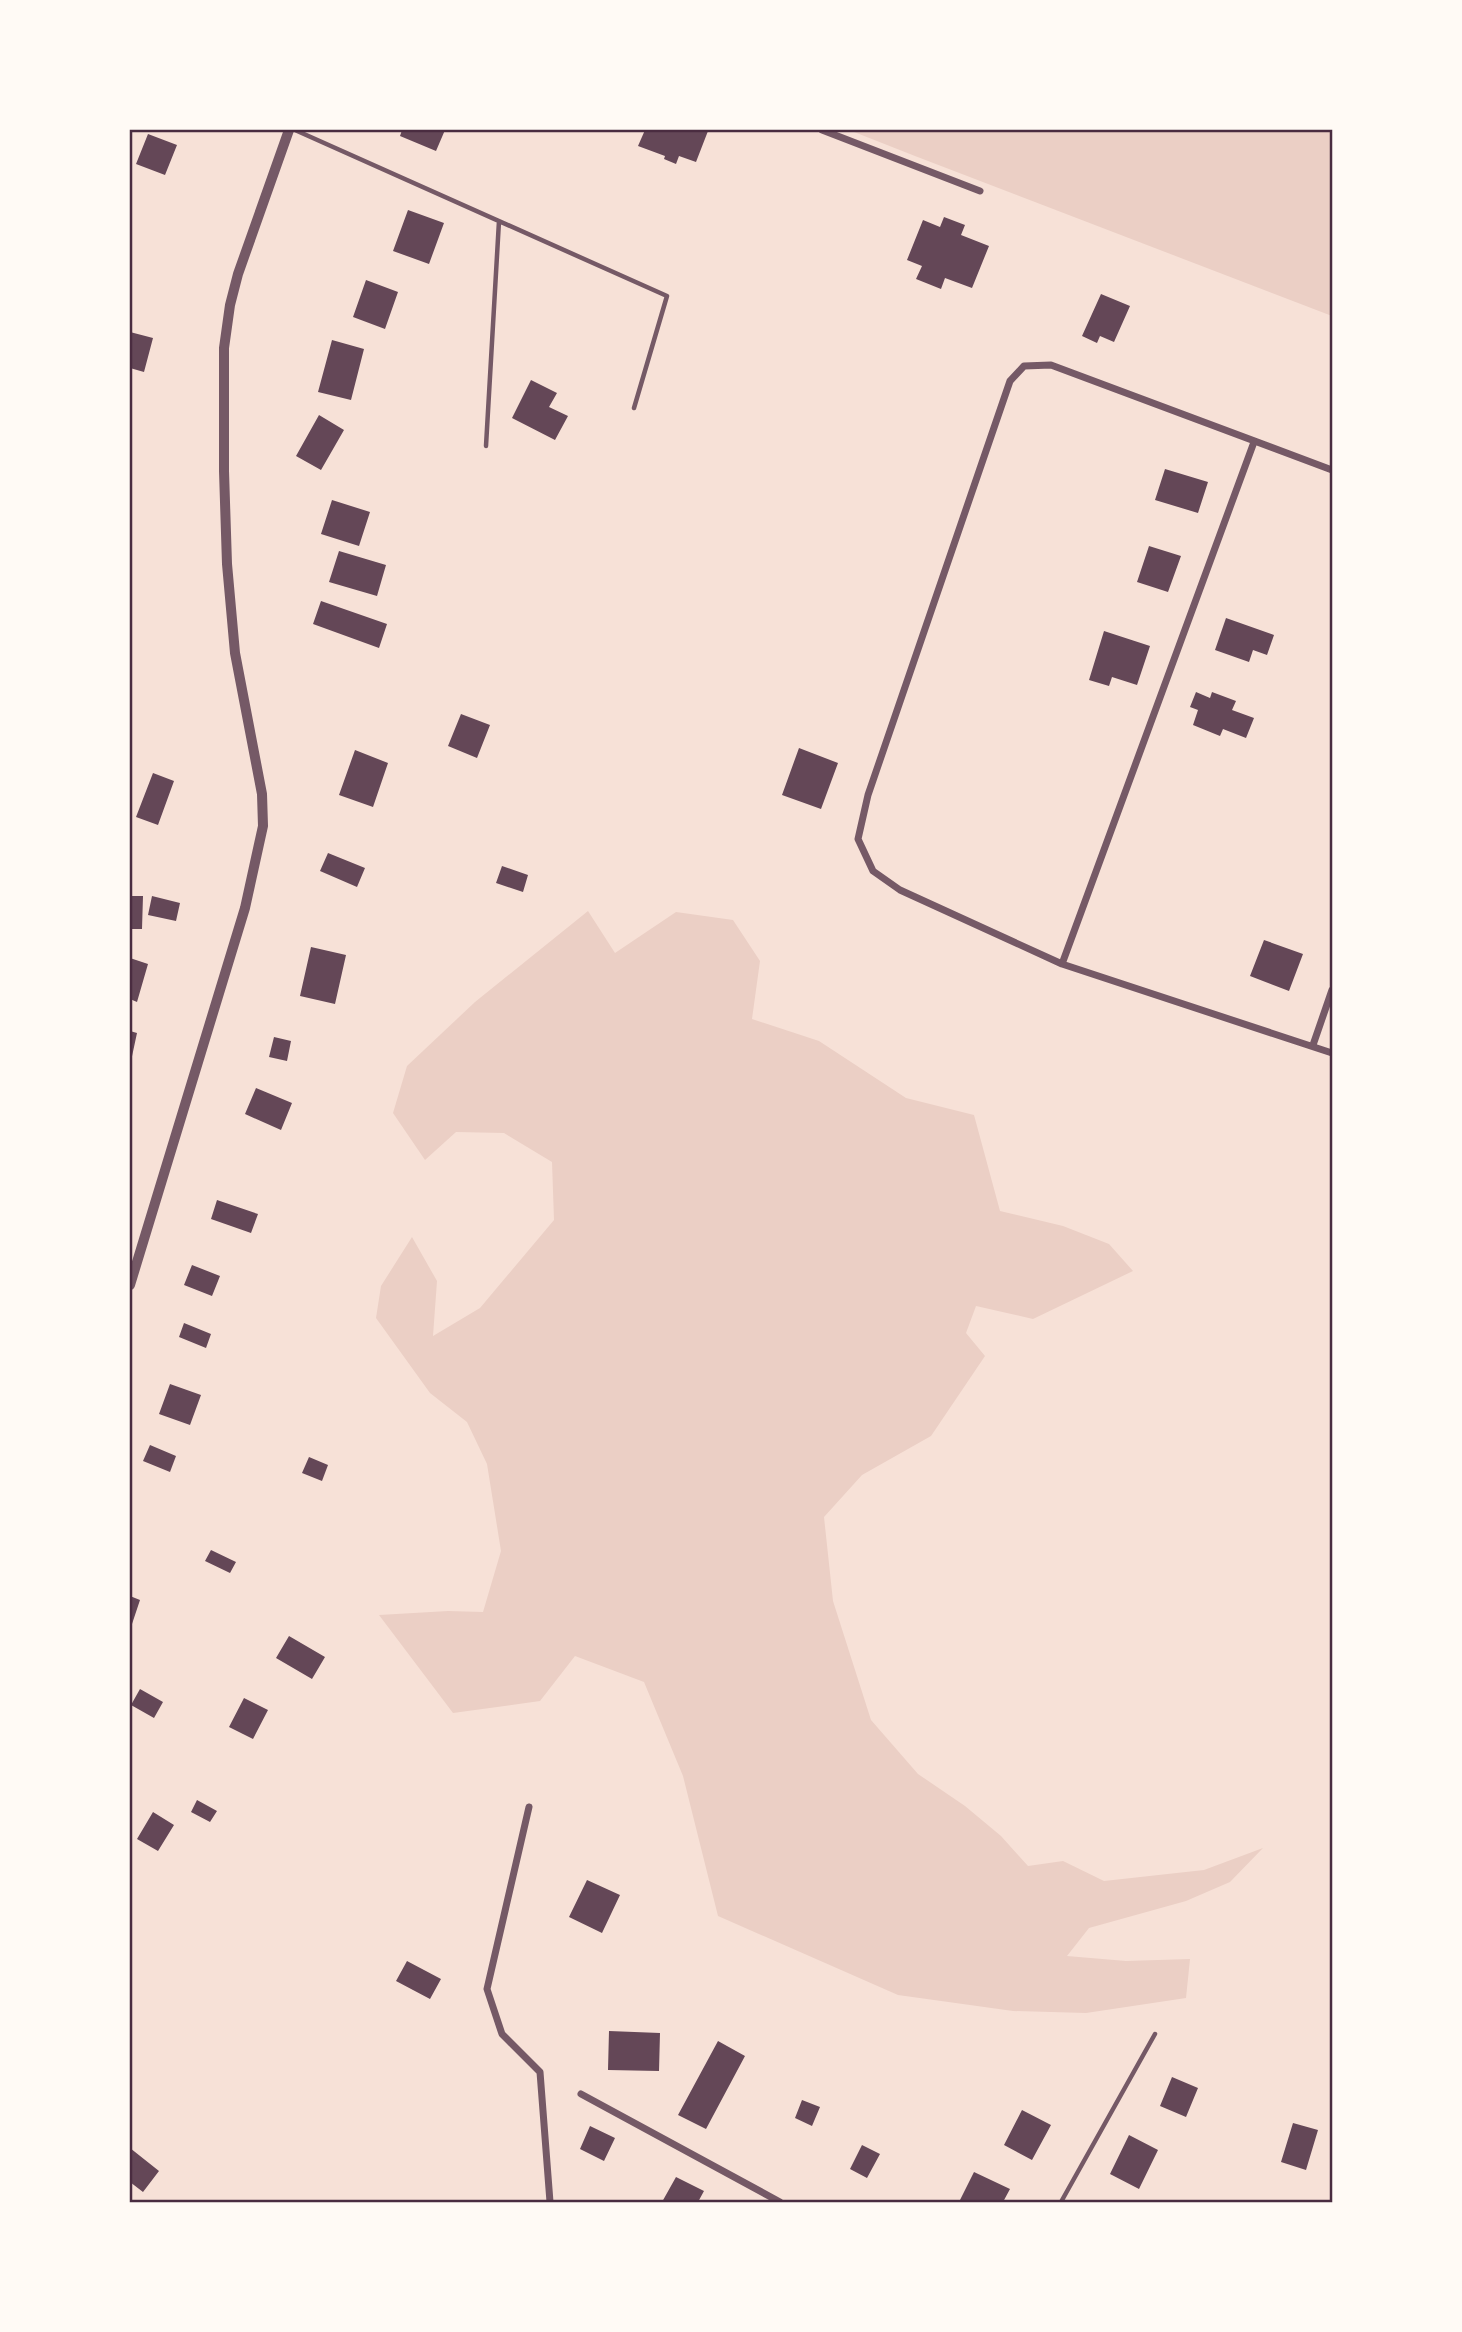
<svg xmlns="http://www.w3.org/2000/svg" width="1462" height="2332" viewBox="0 0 1462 2332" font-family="'PT Sans Narrow',sans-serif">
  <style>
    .green { fill: #ebcfc5 }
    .building { fill: #644757 }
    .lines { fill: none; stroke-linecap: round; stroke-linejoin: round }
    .service { stroke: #755966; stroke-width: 4.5 }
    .minor { stroke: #755966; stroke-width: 7 }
    .tertiary { stroke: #755966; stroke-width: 10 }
    .neatline { fill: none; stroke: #4a2c40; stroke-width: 2.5 }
  </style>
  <rect width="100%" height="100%" fill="#f7e1d7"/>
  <path class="green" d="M849,130H1332V316L915,156Z
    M588,911L615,953L676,912L733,920L760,961L752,1019L819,1041L906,1098L974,1115L1000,1211L1063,1226L1109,1244L1133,1271L1033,1319L976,1306L966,1333L985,1356L931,1436L862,1475L824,1517L833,1601L871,1720L918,1774L965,1806L1001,1836L1028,1866L1063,1861L1104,1881L1204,1870L1263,1848L1230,1882L1186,1901L1089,1928L1067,1956L1126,1961L1190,1959L1186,1998L1086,2013L1013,2011L898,1995L718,1916L683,1776L644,1682L575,1656L540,1701L453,1713L379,1615L448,1611L483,1612L501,1551L487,1464L467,1422L430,1393L376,1318L381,1286L412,1237L437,1281L433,1336L480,1308L554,1220L552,1162L504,1133L456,1132L425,1160L393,1113L407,1066L475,1002Z"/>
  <path class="building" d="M402,130H445L436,151L400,136Z
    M645,130H705L708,131L696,162L679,156L676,164L664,159L665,156L638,146Z
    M148,134L177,145L165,175L136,164Z
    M408,210L444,223L429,264L393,251Z
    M944,217L965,225L961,235L989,246L972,288L945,278L941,289L916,279L922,266L907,260L923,220L940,227Z
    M366,280L398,292L385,329L353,317Z
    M1101,294L1130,306L1114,342L1100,336L1097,343L1082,336Z
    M130,332L153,338L144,372L130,368Z
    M332,340L364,349L351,400L318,392Z
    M531,380L557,393L549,407L568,416L555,440L512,418Z
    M319,415L344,430L321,470L296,456Z
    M1165,469L1208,482L1198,513L1155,500Z
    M332,500L370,512L359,546L321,534Z
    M1149,546L1181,556L1168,592L1137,582Z
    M339,551L386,565L377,596L329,582Z
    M321,601L387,624L379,648L313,624Z
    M1226,618L1274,635L1267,655L1253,650L1249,662L1215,650Z
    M1104,631L1150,646L1137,685L1112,677L1109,686L1089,680Z
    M1196,692L1210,698L1212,692L1236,701L1232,710L1254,718L1246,738L1223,729L1220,736L1193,725L1198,710L1190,707Z
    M461,714L490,725L477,758L448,746Z
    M799,748L838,763L821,809L782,795Z
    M355,750L388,763L373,807L339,795Z
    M153,773L174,781L158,825L136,817Z
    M328,853L365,868L357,887L320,871Z
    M502,866L528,875L523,892L496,883Z
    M130,896H143L142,929H130Z
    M152,896L180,903L176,921L148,915Z
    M1264,940L1303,954L1289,991L1250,976Z
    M311,947L346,955L335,1004L300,996Z
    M130,958L148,964L137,1002L130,999Z
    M130,1031L137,1033L131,1061H130Z
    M274,1037L291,1041L287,1061L269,1057Z
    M256,1088L292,1103L281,1130L245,1114Z
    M217,1200L258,1214L251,1233L211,1219Z
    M192,1265L220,1276L212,1296L184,1285Z
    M184,1323L211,1334L206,1348L179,1337Z
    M170,1384L201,1395L190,1425L159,1414Z
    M150,1445L176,1456L170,1472L143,1461Z
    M309,1457L328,1465L322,1481L302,1473Z
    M211,1550L236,1562L230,1573L205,1561Z
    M130,1596L140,1600L130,1630Z
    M289,1636L325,1657L312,1679L276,1658Z
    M140,1689L163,1702L154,1718L131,1705Z
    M244,1698L268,1710L253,1739L229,1727Z
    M197,1800L217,1811L210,1822L191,1812Z
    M153,1812L174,1825L158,1851L137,1839Z
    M587,1880L620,1895L602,1933L569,1917Z
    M407,1961L441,1979L430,1999L396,1981Z
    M609,2031L660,2033L659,2071L608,2070Z
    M718,2041L745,2056L706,2129L678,2115Z
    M1172,2077L1198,2088L1186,2117L1160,2106Z
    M802,2100L820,2107L812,2126L795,2118Z
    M1022,2110L1051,2125L1032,2160L1004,2145Z
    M1293,2123L1318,2130L1306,2170L1281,2162Z
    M590,2126L615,2138L604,2161L580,2149Z
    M1129,2135L1158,2150L1139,2189L1110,2174Z
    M862,2145L880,2154L867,2178L850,2169Z
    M130,2148L159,2171L143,2192L130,2182Z
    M974,2172L1010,2189L1003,2202H959Z
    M676,2177L704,2191L698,2202H662Z"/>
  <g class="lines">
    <path class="service" d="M295,130L667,296L634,408
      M486,446L499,221
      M1061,2202L1155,2034"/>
    <path class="minor" d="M822,130L980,191
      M1332,470L1051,365L1024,366L1010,381L868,795L858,839L873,871L900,890L1062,964L1332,1053
      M1062,964L1254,442
      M1313,1045L1332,990
      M529,1807L487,1989L502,2034L540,2072L550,2202
      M581,2094L780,2202"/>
    <path class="tertiary" d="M130,1285L245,908L263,826L262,794L235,653L227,564L224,471V348L230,305L238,274L289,130"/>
  </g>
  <rect width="1462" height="2332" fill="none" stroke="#fffaf5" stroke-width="262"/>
  <rect x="131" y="131" width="1200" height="2070" class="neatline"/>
</svg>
